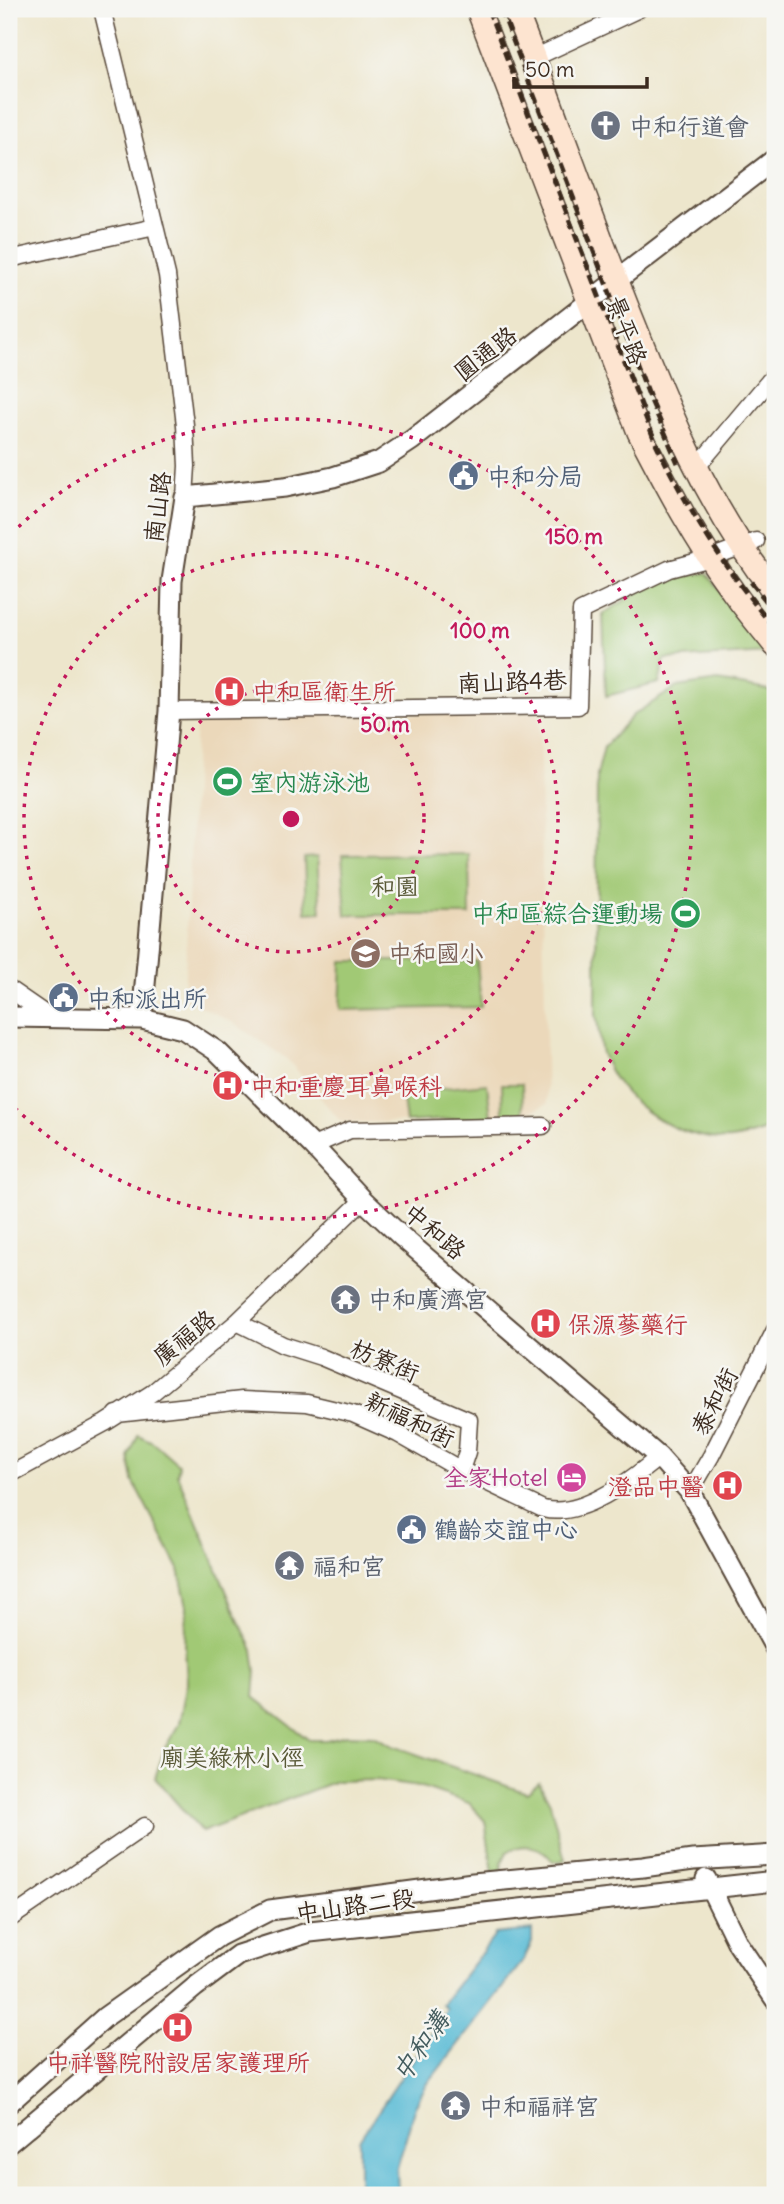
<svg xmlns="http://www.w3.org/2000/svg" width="784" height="2204" viewBox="0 0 784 2204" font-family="Delius,'LXGW WenKai TC',sans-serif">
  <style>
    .built { fill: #ebd8ba }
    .green { fill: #a1c975; stroke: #6e7a4a; stroke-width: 2 }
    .water { fill: #55b9d4; stroke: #487279; stroke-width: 2 }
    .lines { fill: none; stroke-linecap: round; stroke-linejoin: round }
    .minor-casing { stroke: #564638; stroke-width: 19 }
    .tertiary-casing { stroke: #564638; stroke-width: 23 }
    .secondary-casing { stroke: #564638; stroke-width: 26 }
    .minor { stroke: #fff; stroke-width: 16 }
    .tertiary { stroke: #fff; stroke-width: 19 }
    .secondary { stroke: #fde4d0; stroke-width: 23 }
    .rail { stroke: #3b2a1e; stroke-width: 5; stroke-dasharray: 10 5; stroke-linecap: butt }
    .ring { fill: none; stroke: #c2185b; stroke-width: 3.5; stroke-dasharray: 3.5 7 }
    .labels { text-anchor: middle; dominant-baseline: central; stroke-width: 5; stroke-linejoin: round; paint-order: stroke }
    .worship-label { font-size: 24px; fill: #5b616d; stroke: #f6f6f2; text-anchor: start }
    .street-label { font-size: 24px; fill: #3b2a1e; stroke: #f6f6f2 }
    .service-label { font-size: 24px; fill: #4e5e75; stroke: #f6f6f2; text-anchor: start }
    .health-label { font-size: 24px; fill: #be3a42; stroke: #f6f6f2; text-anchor: start }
    .leisure-label { font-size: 24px; fill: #27864d; stroke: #f6f6f2; text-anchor: start }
    .park-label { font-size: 24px; fill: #5a5a38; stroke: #f6f6f2 }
    .education-label { font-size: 24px; fill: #785e54; stroke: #f6f6f2; text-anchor: start }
    .hotel-label { font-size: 24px; fill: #b23c85; stroke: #f6f6f2; text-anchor: end }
    .water-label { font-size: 26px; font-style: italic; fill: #445c5e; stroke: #f6f6f2 }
    .centre { fill: #c2185b; stroke: #f6f6f2; stroke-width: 3.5 }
    .ring-label { font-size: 21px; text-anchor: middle; font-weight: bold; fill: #c2185b; stroke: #f6f6f2; stroke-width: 5; stroke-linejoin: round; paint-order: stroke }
  </style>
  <rect width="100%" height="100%" fill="#f6f6f2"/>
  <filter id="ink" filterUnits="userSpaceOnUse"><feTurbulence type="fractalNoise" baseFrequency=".0143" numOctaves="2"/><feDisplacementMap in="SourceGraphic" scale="14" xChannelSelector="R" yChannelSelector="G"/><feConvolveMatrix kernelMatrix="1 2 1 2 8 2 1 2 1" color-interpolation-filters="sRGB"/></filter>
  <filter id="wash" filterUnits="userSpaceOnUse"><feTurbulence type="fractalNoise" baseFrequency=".00686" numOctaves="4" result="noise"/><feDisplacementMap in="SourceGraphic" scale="28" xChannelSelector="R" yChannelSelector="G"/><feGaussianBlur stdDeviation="1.57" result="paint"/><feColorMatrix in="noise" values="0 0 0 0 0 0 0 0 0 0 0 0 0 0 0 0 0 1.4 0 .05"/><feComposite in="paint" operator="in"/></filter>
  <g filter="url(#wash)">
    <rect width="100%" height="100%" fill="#ede6cc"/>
    <path class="built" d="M539,713L547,1104L523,1115L503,1114L491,1117L406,1122H341L287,1059L232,1022L184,998L196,719L260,716Z"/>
    <path class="green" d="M707,573L768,653L665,659L659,683L606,696L603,614L662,577Z
      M718,681L768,690L775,696V1126C758,1133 736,1141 718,1139C669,1134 618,1101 602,1053C599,1041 599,1027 596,1015L597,775L604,747L633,715L677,687Z
      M469,854L470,915H346L342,855Z
      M317,857L321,912L306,913L304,858Z
      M342,961H477L481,1007L340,1010Z
      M487,1084L491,1117L406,1122L402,1092Z
      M502,1084H522L523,1115L503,1114Z
      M138,1435L153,1442L179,1465L177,1474L238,1619L253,1650L256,1671L254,1697L309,1740H326L346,1735L373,1736L393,1746L527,1793L539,1783L550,1803L565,1860L553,1862C542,1845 524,1842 507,1852L502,1862V1870L493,1872L485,1821L469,1803L419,1786L377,1780L336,1781L202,1832L155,1778L165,1748L179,1724L187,1682L185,1647L187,1606L179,1569L133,1481L129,1456Z"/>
    <path class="water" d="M532,1930V1942L523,1961L428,2083L415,2106L397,2168L398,2195H361L359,2190V2140L447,2009L442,2004L493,1938L495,1934Z"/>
  </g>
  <g filter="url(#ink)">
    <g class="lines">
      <defs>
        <path id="minor" d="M102,9L167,275L185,425L187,466L185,497
          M773,9L775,10
          M534,58L639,9
          M9,259L155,227
          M696,468L775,374
          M169,711L578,706L581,611L669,569L710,558L756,541
          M9,989L51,1018
          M313,1146L350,1130L543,1126
          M237,1322L283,1345L321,1357L469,1420L467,1452L461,1470
          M117,1414L242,1400L307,1403L353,1414L398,1434L461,1470L543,1509C581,1519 631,1480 659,1457
          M9,1475L105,1423L152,1393L237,1322L363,1200
          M690,1492L711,1456L775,1330
          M11,1918L145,1826"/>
        <path id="tertiary" d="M9,1017L142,1019L183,1029L218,1052L313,1146L363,1200L402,1237L659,1457L690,1492L775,1648
          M142,1019L169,711L172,581L185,497L285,487L333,477L379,462L412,440L617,280L775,159
          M706,1879L738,1944L775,1999
          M9,2103L105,2017L219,1936L270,1910L473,1883L643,1867L693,1860L775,1855
          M9,2143L195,1987L238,1955L310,1932L775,1881"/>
        <path id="secondary" d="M478,9L639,432C667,486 696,541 732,590C745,609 761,627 775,645
          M515,9C553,108 588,208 627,307C669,412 705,503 775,593"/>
      </defs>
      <use href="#minor" class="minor-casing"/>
      <use href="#tertiary" class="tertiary-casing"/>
      <use href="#secondary" class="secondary-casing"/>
      <use href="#minor" class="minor"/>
      <use href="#tertiary" class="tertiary"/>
      <use href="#secondary" class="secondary"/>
      <path class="rail" d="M488,9L655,441C687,508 726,572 775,628
        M501,9L650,398L678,463
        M751,582L775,612"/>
    </g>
  </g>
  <g class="ring">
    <circle cx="291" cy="819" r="133"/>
    <circle cx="291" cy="819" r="267"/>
    <path d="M11 534A400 400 0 1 1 11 1104"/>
  </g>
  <defs>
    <symbol id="church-disc" viewBox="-11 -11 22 22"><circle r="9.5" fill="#6b7280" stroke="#f6f6f2"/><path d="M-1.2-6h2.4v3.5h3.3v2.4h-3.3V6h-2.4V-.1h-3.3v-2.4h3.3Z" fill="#fff"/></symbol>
    <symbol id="civic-disc" viewBox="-11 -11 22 22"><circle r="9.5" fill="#5c6f8a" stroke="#f6f6f2"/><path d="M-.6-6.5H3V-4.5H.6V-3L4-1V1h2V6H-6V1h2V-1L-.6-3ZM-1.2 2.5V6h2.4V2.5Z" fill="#fff"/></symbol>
    <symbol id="hospital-disc" viewBox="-11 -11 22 22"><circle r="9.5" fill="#e0444e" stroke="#f6f6f2"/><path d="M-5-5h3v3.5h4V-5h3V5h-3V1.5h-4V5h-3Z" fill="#fff"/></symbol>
    <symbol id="stadium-disc" viewBox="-11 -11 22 22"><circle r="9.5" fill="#2e9e5b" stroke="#f6f6f2"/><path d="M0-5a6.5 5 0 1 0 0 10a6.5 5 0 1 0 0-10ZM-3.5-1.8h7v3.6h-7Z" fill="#fff"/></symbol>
    <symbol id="school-disc" viewBox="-11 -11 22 22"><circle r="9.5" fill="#8d6e63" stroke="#f6f6f2"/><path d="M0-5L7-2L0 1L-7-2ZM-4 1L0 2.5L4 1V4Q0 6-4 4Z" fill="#fff"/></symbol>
    <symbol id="temple-disc" viewBox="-11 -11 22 22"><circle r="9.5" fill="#6b7280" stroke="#f6f6f2"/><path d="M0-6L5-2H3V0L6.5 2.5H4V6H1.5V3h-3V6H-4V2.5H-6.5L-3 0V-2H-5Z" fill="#fff"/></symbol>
    <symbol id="hotel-disc" viewBox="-11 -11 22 22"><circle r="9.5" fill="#d1479c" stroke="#f6f6f2"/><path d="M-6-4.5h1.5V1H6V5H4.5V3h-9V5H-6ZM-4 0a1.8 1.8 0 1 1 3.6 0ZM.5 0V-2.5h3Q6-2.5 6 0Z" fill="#fff"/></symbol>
  </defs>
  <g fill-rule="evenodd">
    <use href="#church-disc" x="588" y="108" width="35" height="35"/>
    <use href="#civic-disc" x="446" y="458" width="35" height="35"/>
    <use href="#hospital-disc" x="212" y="674" width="35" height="35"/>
    <use href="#stadium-disc" x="210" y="764" width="35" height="35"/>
    <use href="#stadium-disc" x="668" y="896" width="35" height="35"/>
    <use href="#school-disc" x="348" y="936" width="35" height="35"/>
    <use href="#civic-disc" x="46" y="980" width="35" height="35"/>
    <use href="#hospital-disc" x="210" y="1068" width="35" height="35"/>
    <use href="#temple-disc" x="328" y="1282" width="35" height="35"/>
    <use href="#hospital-disc" x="528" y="1306" width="35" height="35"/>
    <use href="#hotel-disc" x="554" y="1460" width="35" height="35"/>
    <use href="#hospital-disc" x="710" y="1468" width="35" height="35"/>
    <use href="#civic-disc" x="394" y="1512" width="35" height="35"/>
    <use href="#temple-disc" x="272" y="1548" width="35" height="35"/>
    <use href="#hospital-disc" x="160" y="2010" width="35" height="35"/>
    <use href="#temple-disc" x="438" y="2088" width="35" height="35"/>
  </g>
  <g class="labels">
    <g class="worship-label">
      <text x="629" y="126">中和行道會</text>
      <text x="368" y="1299">中和廣濟宮</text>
      <text x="313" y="1566">福和宮</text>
      <text x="479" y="2106">中和福祥宮</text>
    </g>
    <g class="street-label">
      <text transform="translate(627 330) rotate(69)">景平路</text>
      <text transform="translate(485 353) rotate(-38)">圓通路</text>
      <text transform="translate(157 507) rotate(-83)">南山路</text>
      <text transform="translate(512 681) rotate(-2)">南山路4巷</text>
      <text transform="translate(435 1231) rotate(40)">中和路</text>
      <text transform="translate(184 1337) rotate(-39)">廣福路</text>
      <text transform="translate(385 1360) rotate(23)">枋寮街</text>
      <text transform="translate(714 1401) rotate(-63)">泰和街</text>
      <text transform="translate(410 1419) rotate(26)">新福和街</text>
      <text transform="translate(355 1905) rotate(-8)">中山路二段</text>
    </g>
    <g class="service-label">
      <text x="487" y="476">中和分局</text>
      <text x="87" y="998">中和派出所</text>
      <text x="434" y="1529">鶴齡交誼中心</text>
    </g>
    <g class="health-label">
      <text x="252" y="691">中和區衛生所</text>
      <text x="250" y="1086">中和重慶耳鼻喉科</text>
      <text x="568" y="1324">保源蔘藥行</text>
      <text x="704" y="1486" text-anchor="end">澄品中醫</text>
      <text x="178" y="2062" text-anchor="middle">中祥醫院附設居家護理所</text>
    </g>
    <g class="leisure-label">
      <text x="250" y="782">室內游泳池</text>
      <text x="663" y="913" text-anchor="end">中和區綜合運動場</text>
    </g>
    <g class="park-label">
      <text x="395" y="886">和園</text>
      <text x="232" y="1757">廟美綠林小徑</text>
    </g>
    <g class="education-label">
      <text x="388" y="953">中和國小</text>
    </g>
    <g class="hotel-label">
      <text x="548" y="1477">全家Hotel</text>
    </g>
    <g class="water-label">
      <text transform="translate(420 2046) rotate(-55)">中和溝</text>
    </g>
  </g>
  <circle cx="291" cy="819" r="10" class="centre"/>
  <g class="ring-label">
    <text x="574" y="544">150 m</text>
    <text x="480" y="638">100 m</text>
    <text x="385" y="732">50 m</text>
  </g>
  <rect width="784" height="2204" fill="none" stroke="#f6f6f2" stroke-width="35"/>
  <path d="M514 77v10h133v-10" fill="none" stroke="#3b2a1e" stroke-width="3.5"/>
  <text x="525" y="77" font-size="21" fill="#3b2a1e" stroke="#f6f6f2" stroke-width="5" paint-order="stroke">50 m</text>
</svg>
